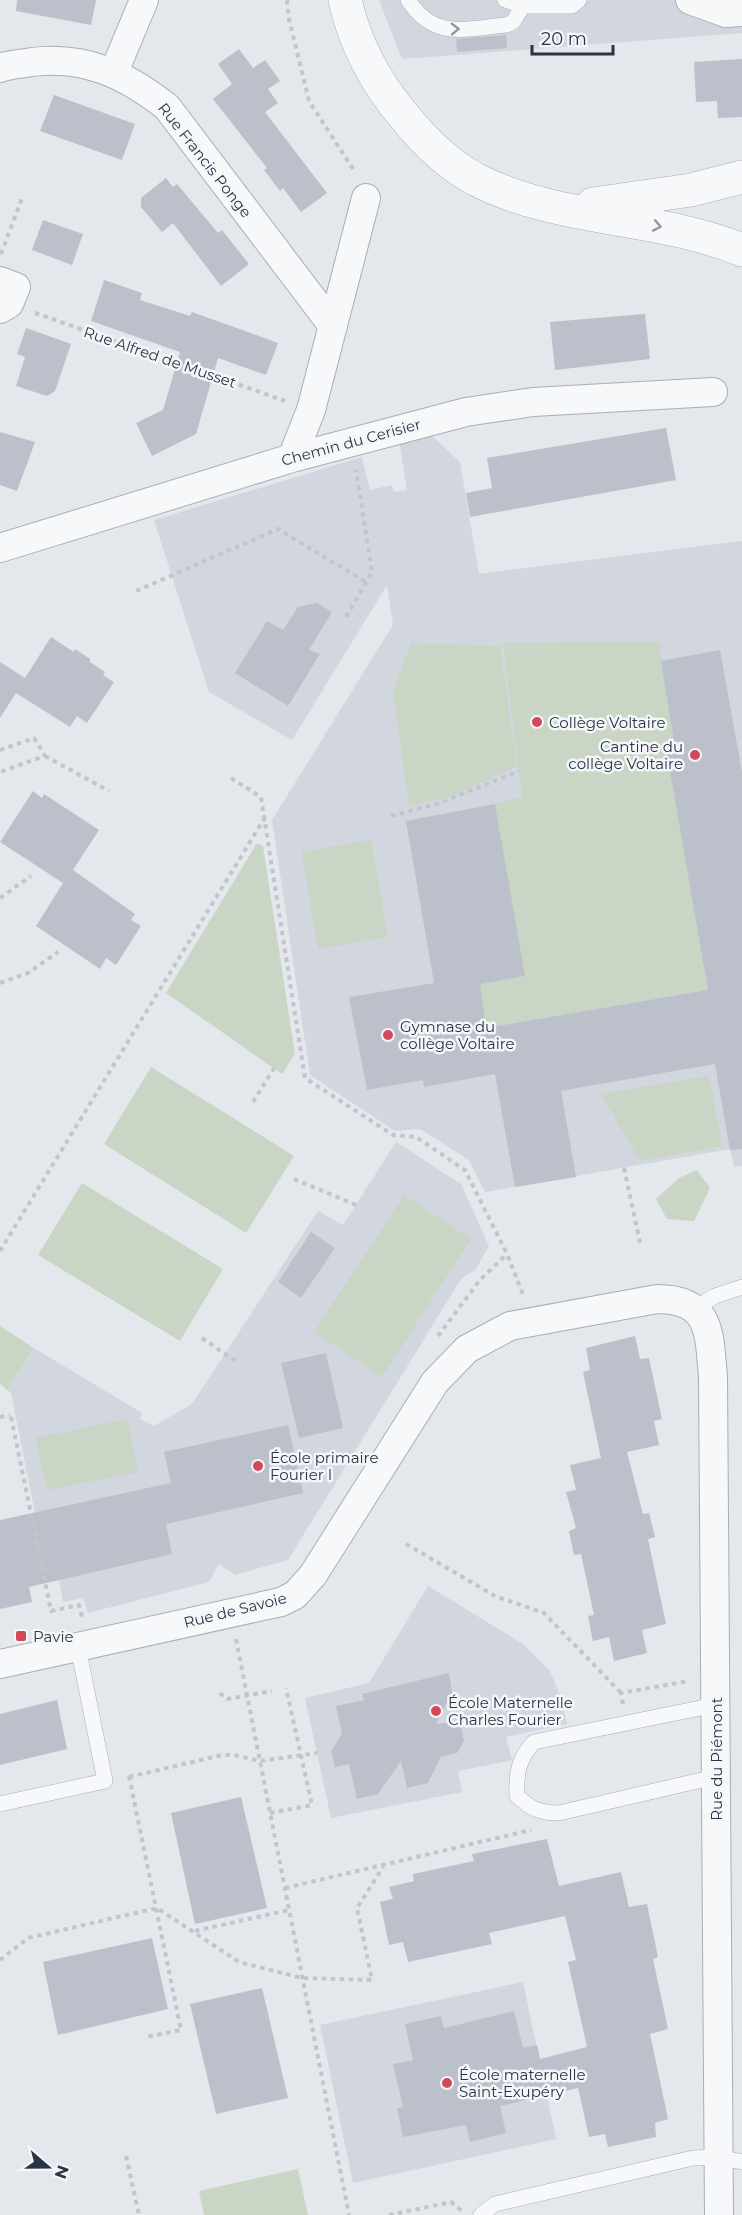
<svg xmlns="http://www.w3.org/2000/svg" width="742" height="2215" viewBox="0 0 742 2215" font-family="Montserrat,sans-serif">
  <style>
    .built { fill: #d2d6de }
    .green { fill: #c9d6c5 }
    .building { fill: #bbc0ca }
    .lines { fill: none; stroke-linecap: round; stroke-linejoin: round }
    .service-casing { stroke: #a9aeb7; stroke-width: 16 }
    .minor-casing { stroke: #a9aeb7; stroke-width: 30 }
    .tertiary-casing { stroke: #a9aeb7; stroke-width: 34 }
    .path { stroke: #c2c5cb; stroke-width: 4; stroke-dasharray: 4.5 4.5; stroke-linecap: butt }
    .service { stroke: #f7f8fa; stroke-width: 15 }
    .minor { stroke: #f7f8fa; stroke-width: 28 }
    .tertiary { stroke: #f7f8fa; stroke-width: 33 }
    .oneway { stroke: #9196a0 }
    .poi-dot { fill: #d1495b; stroke: #f4f6f9; stroke-width: 2 }
    .labels { text-anchor: middle; dominant-baseline: central; stroke-width: 5; stroke-linejoin: round; paint-order: stroke }
    .street-label { font-size: 15px; fill: #2b3445; stroke: #f4f6f9 }
    .poi-label { font-size: 15px; fill: #2b3445; stroke: #f4f6f9; text-anchor: start }
  </style>
  <rect width="100%" height="100%" fill="#e4e7ec"/>
  <path class="built" d="M379,0H742V33L402,59Z
    M430,434L460,462L479,574L742,541V1166L734,1167L730,1149L485,1192L469,1160L420,1129L395,1131L310,1075L272,820L393,625L387,585L292,740L209,692L154,520L362,457L370,490L392,485L394,492L407,490L399,440Z
    M396,1142L461,1184L489,1246L476,1269L461,1279L288,1560L235,1575L219,1564L209,1582L88,1613L83,1598L63,1602L59,1580L35,1513L11,1393L7,1390L34,1348L142,1413L140,1419L154,1426L192,1404L318,1211L343,1225Z
    M428,1586L523,1644L550,1671L561,1697L567,1724L506,1737L512,1760L458,1771L462,1792L331,1818L305,1698L369,1683Z
    M523,1982L556,2139L353,2183L320,2025Z"/>
  <path class="green" d="M659,642L674,741L665,743L708,990L486,1028L480,984L524,976L495,804L522,797L503,643Z
    M411,643L500,646L517,766L452,796L409,806L393,691Z
    M371,840L388,937L318,949L302,852Z
    M257,843L263,846L295,1054L282,1074L166,993Z
    M151,1067L294,1156L246,1233L104,1144Z
    M709,1076L722,1146L640,1161L601,1094Z
    M697,1170L710,1188L694,1221L667,1219L656,1199L679,1178Z
    M82,1183L223,1269L180,1341L38,1255Z
    M404,1195L471,1239L382,1377L314,1332Z
    M0,1326L34,1348L7,1390L0,1384Z
    M127,1419L138,1472L47,1490L36,1438Z
    M298,2169L308,2215H204L199,2191Z"/>
  <path class="building" d="M17,0H96L91,25L16,11Z
    M506,35L507,48L457,52L456,39Z
    M239,49L253,68L265,60L280,81L268,89L278,103L265,112L327,193L301,212L283,188L280,191L264,170L267,168L213,99L232,84L218,64Z
    M742,59V117L718,118L717,101L696,102L694,62Z
    M54,95L135,124L122,160L40,131Z
    M166,178L173,187L177,184L218,233L222,230L249,264L221,286L173,223L162,232L141,207V198Z
    M43,220L83,234L72,265L32,250Z
    M104,280L142,293L140,300L190,316L192,312L278,343L266,375L218,358L196,434L152,456L136,423L163,410L180,352L91,321Z
    M645,314L650,359L555,370L550,322Z
    M26,328L71,344L55,391L47,396L16,386L25,357L17,354Z
    M666,428L676,480L470,517L466,493L492,488L487,458Z
    M0,432L35,442L17,491L0,485Z
    M317,603L332,612L309,650L320,654L288,706L235,673L267,621L283,630L298,607Z
    M51,637L74,652L75,649L90,659V662L105,672L103,675L114,682L87,723L77,716L70,727L16,693L0,718V662L25,678Z
    M720,650L742,772V1149L730,1150L715,1064L594,1085L561,1091L576,1177L515,1187L495,1074L424,1087L423,1080L367,1090L349,997L434,983L406,821L495,804L525,976L480,984L486,1028L708,990L665,743L674,741L661,661Z
    M33,791L42,798L44,794L99,830L73,870L135,914L131,920L141,926L116,965L106,958L100,969L36,926L63,883L0,842Z
    M311,1232L335,1248L301,1298L278,1282Z
    M635,1336L640,1359L649,1358L662,1419L654,1421L659,1445L627,1452L643,1514L649,1513L655,1537L648,1539L666,1624L642,1630L647,1653L614,1661L609,1637L593,1641L588,1616L594,1615L581,1554L574,1555L569,1531L576,1528L566,1492L576,1490L570,1465L601,1458L583,1372L590,1370L586,1348Z
    M326,1353L343,1428L299,1438L281,1363Z
    M288,1425L303,1493L166,1524L172,1554L29,1587L32,1602L0,1609V1520L171,1483L164,1452Z
    M449,1673L452,1692L436,1724L460,1721L464,1741L457,1753L441,1757L428,1783L407,1788L401,1761L378,1794L357,1799L349,1764L335,1767L331,1751L342,1734L336,1706L364,1700L362,1694Z
    M57,1700L67,1749L0,1765V1714Z
    M241,1797L267,1908L195,1924L171,1813Z
    M547,1839L559,1886L621,1872L629,1907L647,1904L658,1957L653,1959L668,2029L650,2034L668,2119L655,2123L656,2137L608,2147L605,2134L589,2137L578,2088L500,2106L506,2133L470,2142L466,2125L403,2137L397,2108L403,2107L393,2064L413,2060L405,2024L441,2016L444,2028L514,2011L523,2048L537,2045L540,2059L587,2047L568,1962L576,1960L565,1916L489,1933L492,1944L408,1962L403,1942L389,1945L380,1902L393,1899L389,1887L414,1881L413,1874L474,1861L472,1854Z
    M152,1938L168,2009L58,2035L43,1962Z
    M262,1988L288,2098L216,2114L190,2004Z"/>
  <g class="lines">
    <defs>
      <path id="service" d="M408,0C434,40 464,29 506,25L513,22L523,6
        M505,0L523,6H572L579,0
        M695,1308L715,1296L742,1287
        M715,1705L534,1742C518,1759 516,1774 517,1796C531,1809 540,1813 559,1813L715,1777
        M0,1804L105,1781L78,1647
        M481,2215L495,2204L693,2158L718,2157L742,2162"/>
      <path id="minor" d="M690,0L726,13L742,12
        M0,68C10,64 21,64 32,62C85,55 126,75 167,107L333,326
        M114,72L144,0
        M0,281L16,287L9,304L0,309
        M292,458L311,410L366,198
        M0,548L292,458L466,412L533,402L713,392
        M0,1664L281,1602L295,1595L313,1575L435,1382L467,1349L510,1326L657,1299C712,1299 709,1334 713,1377L719,2215"/>
      <path id="tertiary" d="M345,0C355,44 375,82 404,116C423,140 448,164 475,179C557,222 657,215 742,250
        M593,204L691,190L742,177"/>
    </defs>
    <use href="#service" class="service-casing"/>
    <use href="#minor" class="minor-casing"/>
    <use href="#tertiary" class="tertiary-casing"/>
    <path class="path" d="M287,0L289,19L309,101L355,172
      M1,254L22,198
      M35,313L285,401
      M136,591L278,529L366,582
      M346,617L372,572L356,470
      M0,750L34,738L45,756L0,772
      M45,756L109,791
      M231,778L261,797L305,1078L393,1135L416,1137L465,1170L507,1254L524,1297
      M391,816L437,804L519,771
      M0,898L31,876
      M0,983L28,973L58,952
      M253,1102L274,1068
      M624,1168L641,1247
      M294,1179L356,1205
      M0,1251L264,819
      M438,1336L480,1280L507,1254
      M202,1338L235,1361
      M0,1417L10,1415
      M11,1417L51,1611L79,1605L82,1617
      M406,1544L495,1596L544,1613L621,1693
      M236,1639L349,2215
      M220,1693L227,1699L272,1691
      M623,1704L621,1693L689,1681
      M129,1776L181,2030L146,2037
      M129,1777L222,1755H234L260,1761L317,1753
      M270,1813L312,1805L286,1688
      M285,1888L531,1830
      M195,1931L289,1910
      M0,1960L28,1938L157,1908L239,1962L302,1978L372,1980L357,1908L383,1867
      M126,2156L139,2215
      M389,2215L451,2202L462,2211"/>
    <use href="#service" class="service"/>
    <use href="#minor" class="minor"/>
    <use href="#tertiary" class="tertiary"/>
  </g>
  <defs><path id="oneway-chevron" d="M-2-3.5L2.5 0L-2 3.5" fill="none" stroke-width="1.6" stroke-linecap="round" stroke-linejoin="round" transform="scale(1.5)"/></defs>
  <g class="oneway">
    <use href="#oneway-chevron" transform="translate(455 29) rotate(-1)"/>
    <use href="#oneway-chevron" transform="translate(657 226) rotate(11)"/>
  </g>
  <g class="poi-dot">
    <circle cx="537" cy="722" r="6"/>
    <circle cx="695" cy="755" r="6"/>
    <circle cx="388" cy="1035" r="6"/>
    <circle cx="258" cy="1466" r="6"/>
    <rect x="15" y="1630" width="12" height="12" rx="3"/>
    <circle cx="436" cy="1711" r="6"/>
    <circle cx="447" cy="2083" r="6"/>
  </g>
  <g class="labels">
    <g class="street-label">
      <text transform="translate(205 160) rotate(52)">Rue Francis Ponge</text>
      <text transform="translate(160 357) rotate(19)">Rue Alfred de Musset</text>
      <text transform="translate(351 442) rotate(-15)">Chemin du Cerisier</text>
      <text transform="translate(235 1610) rotate(-14)">Rue de Savoie</text>
      <text transform="translate(716 1759) rotate(-90)">Rue du Piémont</text>
    </g>
    <g class="poi-label">
      <text x="549" y="722">Collège Voltaire</text>
      <text x="683" y="746" text-anchor="end">Cantine du<tspan x="683" dy="17">collège Voltaire</tspan></text>
      <text x="400" y="1026">Gymnase du<tspan x="400" dy="17">collège Voltaire</tspan></text>
      <text x="270" y="1457">École primaire<tspan x="270" dy="17">Fourier I</tspan></text>
      <text x="33" y="1636">Pavie</text>
      <text x="448" y="1702">École Maternelle<tspan x="448" dy="17">Charles Fourier</tspan></text>
      <text x="459" y="2074">École maternelle<tspan x="459" dy="17">Saint-Exupéry</tspan></text>
    </g>
  </g>
  <g transform="translate(48 2167) rotate(110)" stroke="#f4f6f9" stroke-width="4.5" paint-order="stroke">
  <path d="M0-4.5L10 22L0 15L-10 22Z" fill="#2b3445"/>
  <text y="-9" font-size="16" font-weight="bold" text-anchor="middle" fill="#2b3445">N</text>
  </g>
  <path d="M532 45v9h81v-9" fill="none" stroke="#2b3445" stroke-width="3"/>
  <text x="541" y="45" font-size="18" fill="#2b3445" stroke="#f4f6f9" stroke-width="4.5" paint-order="stroke">20 m</text>
</svg>
